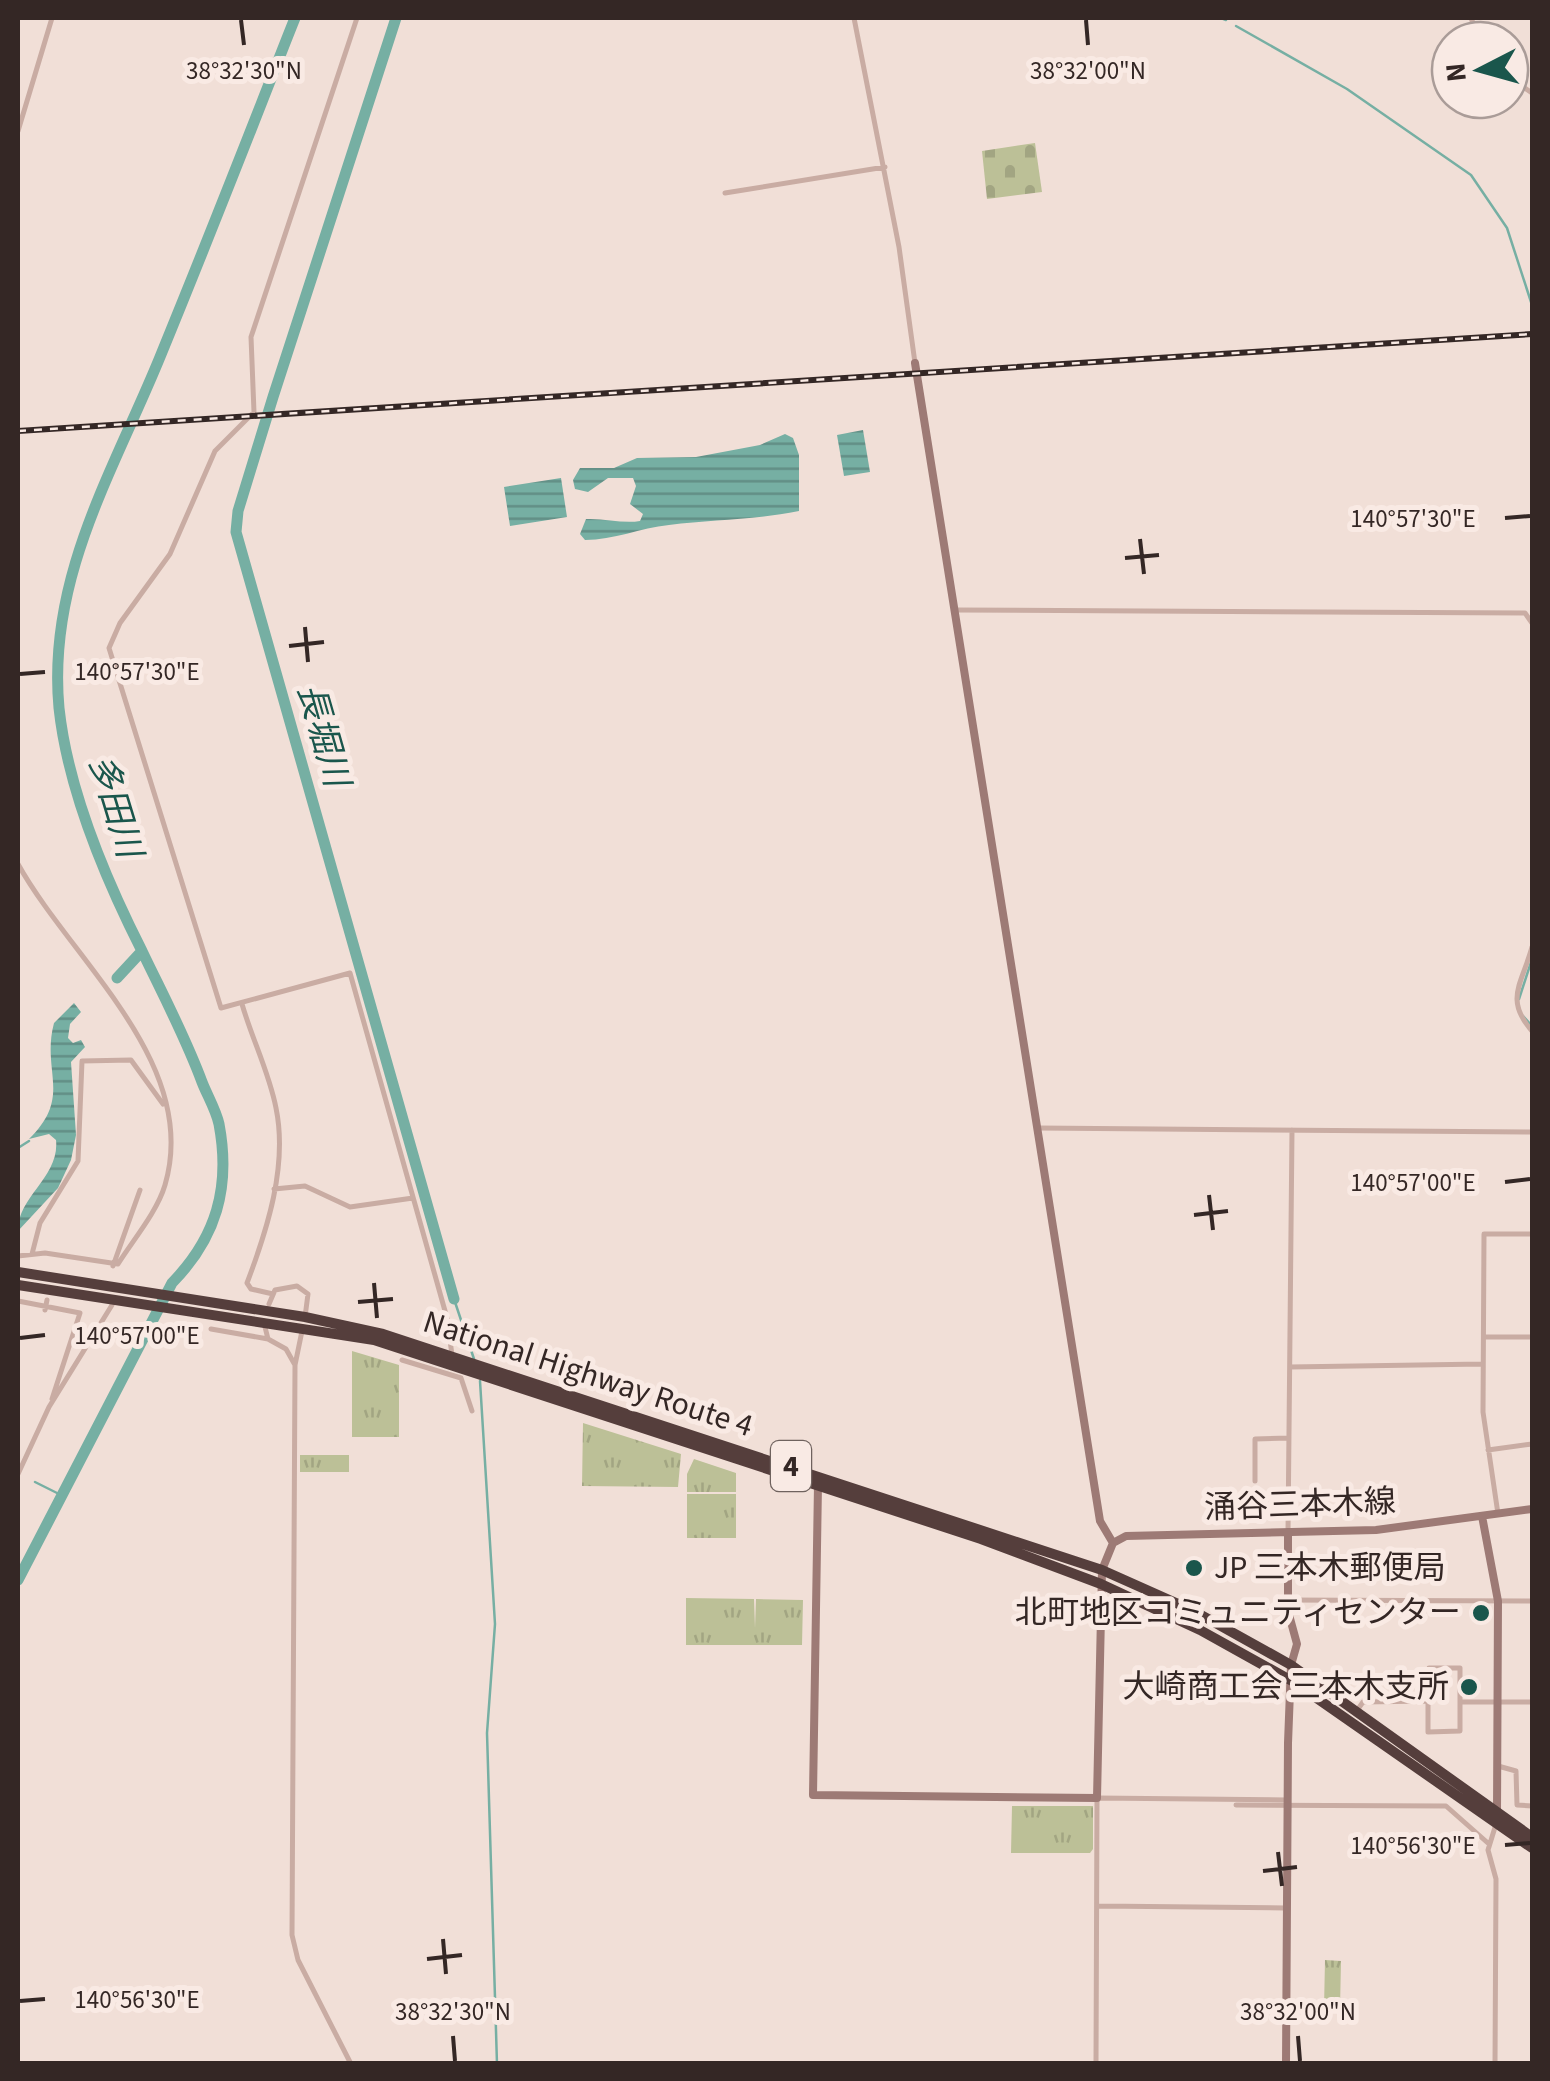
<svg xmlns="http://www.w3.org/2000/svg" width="1550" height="2081" viewBox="0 0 1550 2081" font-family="'Source Sans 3','Noto Sans JP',sans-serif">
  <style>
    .grass { fill: url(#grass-tufts) }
    .cemetery { fill: url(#cemetery-stones) }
    .water { fill: url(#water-rules) }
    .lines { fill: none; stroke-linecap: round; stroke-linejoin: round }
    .stream { stroke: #76afa3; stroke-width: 2.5 }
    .river { stroke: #76afa3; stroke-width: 11 }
    .street { stroke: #c9aca3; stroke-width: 5 }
    .secondary { stroke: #9d7a75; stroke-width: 8 }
    .highway { stroke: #553e3c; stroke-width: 10 }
    .rail-casing { stroke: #342725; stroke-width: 6 }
    .rail { stroke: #f9eae4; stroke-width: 2.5; stroke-dasharray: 8; stroke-linecap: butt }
    .ticks { fill: none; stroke: #342725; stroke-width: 4 }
    .poi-dot { fill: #1a564c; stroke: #f9eae4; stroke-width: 4 }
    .labels { text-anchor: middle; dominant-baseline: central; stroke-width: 10; stroke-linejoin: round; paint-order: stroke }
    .shield { fill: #f9eae4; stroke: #6f625e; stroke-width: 2.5 }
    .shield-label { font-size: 30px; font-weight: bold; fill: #342725 }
    .street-label { font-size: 32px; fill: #342725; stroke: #f9eae4 }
    .poi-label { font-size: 32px; fill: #342725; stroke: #f9eae4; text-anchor: end }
    .water-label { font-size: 35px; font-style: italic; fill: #1a564c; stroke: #f9eae4 }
    .ticks-label { font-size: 25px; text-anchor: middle; fill: #342725; stroke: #f9eae4; stroke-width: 10; stroke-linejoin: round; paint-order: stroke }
  </style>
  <defs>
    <pattern id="grass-tufts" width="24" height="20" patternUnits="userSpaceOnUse" patternTransform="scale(2.5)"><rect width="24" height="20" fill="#bcc097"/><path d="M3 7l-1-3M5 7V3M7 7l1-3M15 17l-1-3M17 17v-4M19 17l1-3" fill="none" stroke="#a2a582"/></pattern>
    <pattern id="cemetery-stones" width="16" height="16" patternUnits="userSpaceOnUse" patternTransform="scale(2.5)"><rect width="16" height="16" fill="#bcc097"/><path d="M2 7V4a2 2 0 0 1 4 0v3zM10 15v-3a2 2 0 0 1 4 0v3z" fill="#a2a582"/></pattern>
    <pattern id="water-rules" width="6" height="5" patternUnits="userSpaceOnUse" patternTransform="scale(2.5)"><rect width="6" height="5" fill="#76afa3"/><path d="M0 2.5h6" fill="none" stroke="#628e85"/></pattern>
  </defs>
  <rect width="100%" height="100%" fill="#f1dfd7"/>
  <path class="grass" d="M352,1351L399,1365V1437H352Z
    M583,1423L681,1454L678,1487L582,1486Z
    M300,1455H349V1472H300Z
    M694,1459L736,1473V1492H687V1474Z
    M687,1494H736V1538H687Z
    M686,1598L754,1599L755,1628L756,1599L803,1600L802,1645H686Z
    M1012,1806H1093V1849L1090,1853H1011Z
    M1325,1960L1341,1961L1340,2009L1324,2008Z"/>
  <path class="cemetery" d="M1035,143L1042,192L987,199L982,151Z"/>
  <path class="water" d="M863,430L870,472L844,476L837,435Z
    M785,434L793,438L799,455V511C755,520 713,519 669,525C640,528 614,540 585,540L580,534L586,519C605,518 623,524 640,521L643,514L630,504L636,486L633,478H608L588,492L575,489L573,480L580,468H614L637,458L696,457L760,445Z
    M561,478L567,517L510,526L504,487Z
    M74,1003L81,1012L70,1024L68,1038L73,1043L81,1040L85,1047L71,1062L76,1135L71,1160L58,1188L18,1231C17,1197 60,1177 56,1140L49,1134L29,1139C73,1096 41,1072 54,1023Z"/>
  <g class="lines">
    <path class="stream" d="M1221,18L1226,20
      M1236,26L1347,89L1471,175L1507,228L1532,305
      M1532,557V615
      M1519,999L1532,959
      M1523,1016L1532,1026
      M18,1148L29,1141
      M454,1299L474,1359
      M480,1381L495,1624L487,1733L497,2064
      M35,1482L61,1495"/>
    <path class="river" d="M396,18L273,397L238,511L236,532L454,1299
      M117,978L142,951
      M18,1580L172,1283C216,1238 231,1188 219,1124C216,1110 207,1095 202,1082C185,1036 163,995 142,951C105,878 68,791 59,708C47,578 113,472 160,357C230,186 276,65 295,18"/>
    <path class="street" d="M357,18L251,337L254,412L215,451L170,554L120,623L109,648L221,1008L350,973L447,1318L452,1355
      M854,18L899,247L915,363
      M1471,18L1480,40
      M1510,78L1532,93
      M18,131L52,18
      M725,193L885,167
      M955,610L1525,613L1532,623
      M18,864C71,960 201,1063 165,1185C157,1212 133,1240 118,1264L45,1253L18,1256
      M1532,947C1522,984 1504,999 1532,1031
      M242,1004C252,1039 269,1072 276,1108C288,1166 267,1230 247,1283L251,1289L273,1294
      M1038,1128L1532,1132
      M274,1189L305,1186L350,1207L413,1198
      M32,1254L40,1223L78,1161L82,1061L131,1060L163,1104
      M113,1266L140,1190
      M18,1301L80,1313L52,1399
      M269,1304L275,1290L297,1286L308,1294L305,1317
      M45,1310L47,1300
      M265,1327L268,1339L286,1349L295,1365
      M211,1329L268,1339
      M302,1331L295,1365L292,1935L298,1960L351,2064
      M1484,1337H1532
      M402,1360L461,1378L472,1411
      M1290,1367L1483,1364
      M1488,1450L1532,1444
      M18,1474L49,1407L112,1305
      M1255,1481V1439L1289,1438
      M1498,1514L1483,1412L1484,1234H1532
      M1288,1532L1292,1130
      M1287,1600L1532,1601
      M1461,1702H1532
      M1358,1709L1363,1702L1428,1701V1732L1460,1731V1668H1429L1428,1701
      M1498,1766L1516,1771L1517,1805L1532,1806
      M1236,1805L1446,1806L1489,1844
      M1099,1906L1286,1908
      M1096,2064L1097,1798L1287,1800
      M1495,2064L1496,1879L1488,1850L1496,1824"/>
    <path class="secondary" d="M915,363L1100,1521L1113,1543
      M818,1485L813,1795L1097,1798L1102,1570L1113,1543L1126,1536L1376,1530L1532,1509
      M1482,1516L1498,1601L1497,1813
      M1286,2064L1288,1743L1291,1665L1297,1644L1288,1611V1532"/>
    <path class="highway" d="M18,1272L305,1317L383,1334L1102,1570L1194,1611L1291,1665L1532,1837
      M18,1285L374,1340L981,1539L1101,1584L1200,1630L1292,1681L1532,1848"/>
    <defs>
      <path id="rail" d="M18,431L1532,334"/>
    </defs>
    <use href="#rail" class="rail-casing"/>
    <use href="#rail" class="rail"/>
  </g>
  <path class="ticks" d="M241,20L244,45M1086,20L1088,45M1505,518L1530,516M1140,539L1144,574M1125,558L1159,555M305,627L308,662M289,646L324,642M20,674L45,672M1505,1182L1530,1179M1209,1195L1213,1230M1194,1215L1228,1211M374,1283L377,1318M358,1302L393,1299M20,1338L45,1335M1505,1845L1530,1843M1278,1852L1282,1886M1263,1871L1297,1867M443,1939L446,1974M427,1959L462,1955M20,2001L45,1999M453,2036L455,2061M1298,2036L1300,2061"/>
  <g class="poi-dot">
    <circle cx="1194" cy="1568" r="10"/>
    <circle cx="1481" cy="1613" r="10"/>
    <circle cx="1469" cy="1687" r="10"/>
  </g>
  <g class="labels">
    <rect class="shield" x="771" y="1441" width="40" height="50" rx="8"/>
    <g class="shield-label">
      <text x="791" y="1466">4</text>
    </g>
    <g class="street-label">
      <text transform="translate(588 1374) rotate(18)">National Highway Route 4</text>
      <text transform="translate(1300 1505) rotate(-2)">涌谷三本木線</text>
    </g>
    <g class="poi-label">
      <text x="1214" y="1568" text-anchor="start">JP 三本木郵便局</text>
      <text x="1461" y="1613">北町地区コミュニティセンター</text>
      <text x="1449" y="1687">大崎商工会 三本木支所</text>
    </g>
    <g class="water-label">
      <text transform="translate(323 735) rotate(74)">長堀川</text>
      <text transform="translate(115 806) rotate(73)">多田川</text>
    </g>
  </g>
  <g class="ticks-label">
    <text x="244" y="79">38°32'30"N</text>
    <text x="1088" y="79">38°32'00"N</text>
    <text x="1413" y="527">140°57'30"E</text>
    <text x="137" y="680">140°57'30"E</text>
    <text x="1413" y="1191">140°57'00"E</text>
    <text x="137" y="1344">140°57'00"E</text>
    <text x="1413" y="1854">140°56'30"E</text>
    <text x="137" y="2008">140°56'30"E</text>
    <text x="453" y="2020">38°32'30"N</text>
    <text x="1298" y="2020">38°32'00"N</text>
  </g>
  <rect width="1550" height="2081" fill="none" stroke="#342725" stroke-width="40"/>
  <g transform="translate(1480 70) rotate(264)"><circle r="48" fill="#f9eae4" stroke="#aa9c98" stroke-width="2.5"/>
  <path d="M0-8L18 38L0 25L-18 38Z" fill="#1a564c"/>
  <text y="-15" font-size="28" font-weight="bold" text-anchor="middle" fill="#342725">N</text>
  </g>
</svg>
